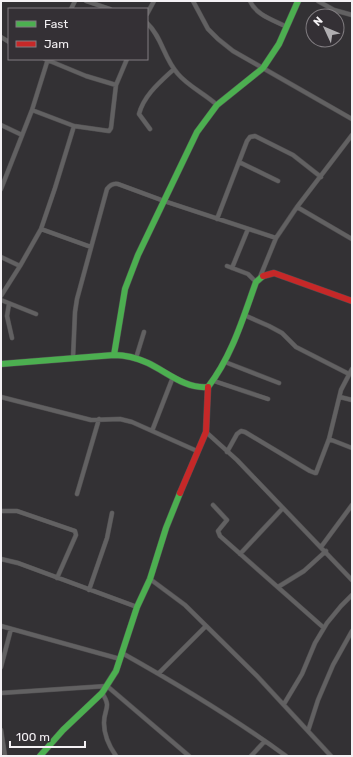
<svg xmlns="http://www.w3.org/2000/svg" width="353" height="757" viewBox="0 0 353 757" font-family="Rubik,sans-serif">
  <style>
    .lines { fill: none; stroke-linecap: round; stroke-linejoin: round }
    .street-casing { stroke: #4f4d4f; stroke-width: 5 }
    .fast-casing { stroke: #4f4d4f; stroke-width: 7 }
    .jam-casing { stroke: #4f4d4f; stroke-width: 7 }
    .street { stroke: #626162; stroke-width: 4 }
    .fast { stroke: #4caf50; stroke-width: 6 }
    .jam { stroke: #c62828; stroke-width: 6 }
  </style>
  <rect width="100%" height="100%" fill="#333134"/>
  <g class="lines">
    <defs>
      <path id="street" d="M86,1L110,9
        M193,1L208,29L218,39L233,51L352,119
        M250,1C256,15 273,20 287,27
        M318,1L334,10L352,15
        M71,9L75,1
        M147,14L154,1
        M147,23C162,37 164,59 178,74C188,86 205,94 217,105
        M1,37L9,42
        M45,59L86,76L116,85
        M32,110L74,126L109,131L111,128L116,85L127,59
        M1,125L22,135
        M150,129L139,114C144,95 160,82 174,69
        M239,162L278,181
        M1,189L32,110L48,59
        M297,207L352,239
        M217,219L247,141L250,137L255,136L293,155L321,177
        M41,229L91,247
        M1,257L20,266
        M227,266L248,274L256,282
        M232,268L248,229
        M260,277L276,238L297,207L352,135
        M1,296L20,266L41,229L55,188L74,126
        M1,300L36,314
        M9,304L7,316L12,338
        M244,315L269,326L282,333L296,347L349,374
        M73,358L75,312L77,299L107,189C110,185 113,183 118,184L164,201L276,238
        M136,358L144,332
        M225,362L279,383
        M214,381L268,399
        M1,397L91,420L120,419L132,422L197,451
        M340,397L352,400
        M152,431L173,377
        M206,432L237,460L352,580
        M329,439L352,448
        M227,452L237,434L241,431L245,432L310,471L315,473H316L329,439L341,390L352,369
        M77,494L99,419
        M213,505L227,520L218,531L220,536L324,628
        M1,511H17L75,531L76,535L57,578
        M321,547L352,505
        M240,554L283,508
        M1,559L18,563L137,607
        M150,579L185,605L257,676L331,756
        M278,587L304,571L326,551
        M89,590L107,538L112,513
        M1,626L120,659
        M122,653C179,685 234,718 286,756
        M1,667L11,629
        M159,673L206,626
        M1,693L107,686L189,756
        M102,693C112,708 104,708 104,723C104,736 109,746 116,756
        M284,704L302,674L315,643L327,623L341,606L352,595
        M1,730L5,756
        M308,731L318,700L333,665L352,631
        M251,756L265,741"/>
      <path id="fast" d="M114,355L125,289L138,255L197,132L217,105L263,68L279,44L298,1
        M1,364L114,355C126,355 137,358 148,363C167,372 185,389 208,387C232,356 243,318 256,282L263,276
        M40,756L63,730L102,693L116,671L137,607L150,579L166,528L180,493"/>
      <path id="jam" d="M263,276L274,273L352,301
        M180,493L206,432L208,387"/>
    </defs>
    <use href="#street" class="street-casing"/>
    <use href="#fast" class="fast-casing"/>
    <use href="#jam" class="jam-casing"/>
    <use href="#street" class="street"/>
    <use href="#fast" class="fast"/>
    <use href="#jam" class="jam"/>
  </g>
  <rect width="353" height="757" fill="none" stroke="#f4f1f4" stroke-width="4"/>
  <rect x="8" y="8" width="140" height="52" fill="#343035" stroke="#817d81"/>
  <rect x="16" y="21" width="20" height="6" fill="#4caf50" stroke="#817d81"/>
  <text x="44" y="28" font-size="12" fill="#f4f1f4">Fast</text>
  <rect x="16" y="41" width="20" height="6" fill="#c62828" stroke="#817d81"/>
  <text x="44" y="48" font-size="12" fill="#f4f1f4">Jam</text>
  <g transform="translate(325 28) rotate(314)"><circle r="19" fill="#343035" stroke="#817d81"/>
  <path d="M0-3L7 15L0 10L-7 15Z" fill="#b0aeb1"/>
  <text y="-6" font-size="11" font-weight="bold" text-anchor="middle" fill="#f4f1f4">N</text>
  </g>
  <path d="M10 741v6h75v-6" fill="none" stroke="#f4f1f4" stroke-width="2"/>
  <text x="16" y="741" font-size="12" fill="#f4f1f4" stroke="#343035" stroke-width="3" paint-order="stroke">100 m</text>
</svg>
